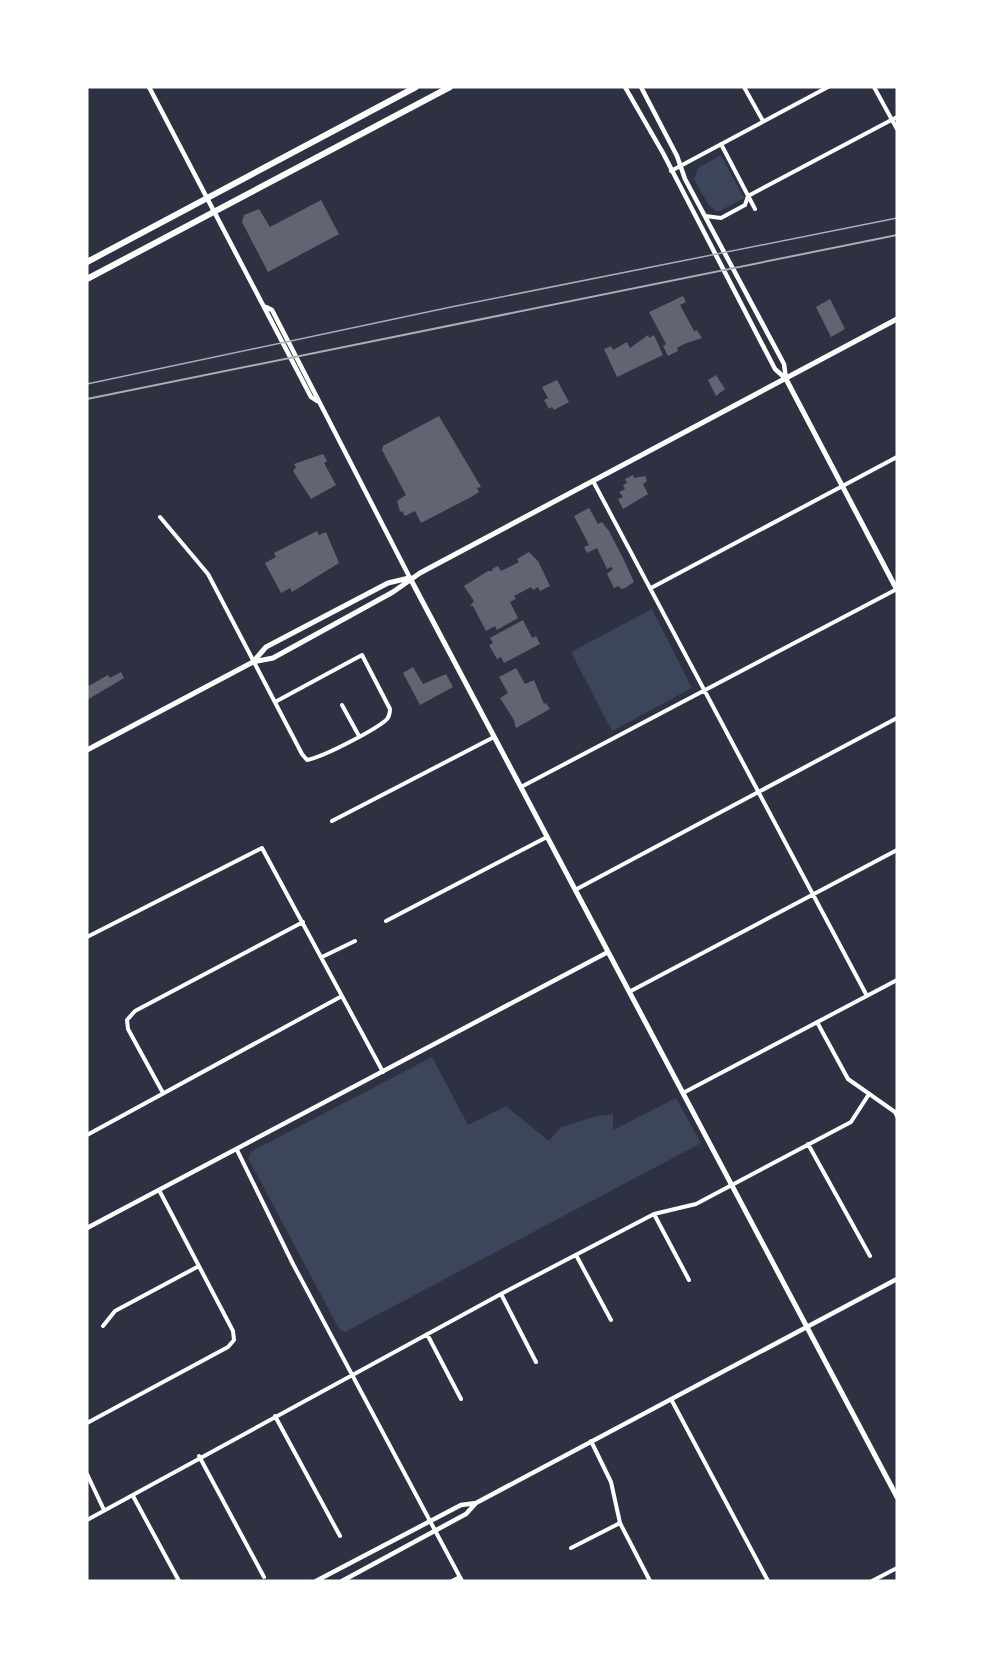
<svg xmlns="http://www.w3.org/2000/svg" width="984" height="1668" viewBox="0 0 984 1668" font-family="Overpass,sans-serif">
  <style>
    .green { fill: #3c4559 }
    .building { fill: #626471 }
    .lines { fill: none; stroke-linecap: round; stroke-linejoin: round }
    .minor { stroke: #fff; stroke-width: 4 }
    .tertiary { stroke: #fff; stroke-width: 4.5 }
    .secondary { stroke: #fff; stroke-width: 5 }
    .primary { stroke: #fff; stroke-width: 6 }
    .tram { stroke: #abadb3; stroke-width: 1.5 }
    .rail { stroke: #abadb3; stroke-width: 2 }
  </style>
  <rect width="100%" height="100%" fill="#2d3142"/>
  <path class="green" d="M721,155L744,198L718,212L709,206L694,179L698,168Z
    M652,609L692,688L612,731L571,652Z
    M432,1057L468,1125L506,1106L549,1141L561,1127L597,1116L613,1114V1130L676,1098L701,1143L345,1332L339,1329L248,1158L252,1151Z"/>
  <path class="building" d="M321,200L339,234L268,272L242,222L244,215L259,209L270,227Z
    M683,296L686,302L680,305L694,331L697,330L702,338L684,344L677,348L678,351L668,356L663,346L666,344L649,312Z
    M830,299L845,329L831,337L816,307Z
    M648,335L649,338L654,335L663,355L617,377L604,349L611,346L613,350L627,342L630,348Z
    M716,375L725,389L716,396L708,380Z
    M557,380L569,402L554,410L552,407L549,409L544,400L548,398L542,387Z
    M439,416L481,487L477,488L479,492L471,497L421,523L415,511L405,516L402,511L400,512L397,501L406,495L382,450L383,446Z
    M323,454L327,461L324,463L336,485L311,499L293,471L296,467L294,464Z
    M633,475L634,478L645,476L647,481L643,484L648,494L623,509L618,499L623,497L619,492L625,489L623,485L627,483L625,479Z
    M589,508L598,524L602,522L609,531L624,560L634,582L625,588L621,589L619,586L614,588L607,574L613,569L611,567L607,569L597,548L587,553L584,547L589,545L574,516Z
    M317,531L319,535L326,532L339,563L292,592L290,588L281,593L265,563L276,557L274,553Z
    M529,552L538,561L550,586L540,591L538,587L533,590L531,587L514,596L516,599L510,602L518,618L497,630L495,626L486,631L473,606H470L474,601L464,586L488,571H493L492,569L498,566L501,571L519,562L517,559Z
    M523,620L532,638L536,636L540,644L504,663L501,657L497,659L489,645L493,643L490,638Z
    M413,667L423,684L446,674L453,687L420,705L403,673Z
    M516,668L525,684L534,680L544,704L546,703L550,709L516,728L514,720L500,698L508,693L499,677Z
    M121,672L124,678L87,700V687L108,675L110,678Z"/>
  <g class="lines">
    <path class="minor" d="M744,87L763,121
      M874,87L897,129
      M721,144L755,209
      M671,171L828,87
      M705,216L721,218L745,205L748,196L897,117
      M593,481L867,996
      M160,517L208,574L302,754L307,760C323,757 371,732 385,721C389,718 390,714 390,709L362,655L275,702
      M651,588L897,457
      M342,705L359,736
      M521,787L897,589
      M332,821L494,737
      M575,890L897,718
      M386,921L547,837
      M87,937L262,848L383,1072
      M322,957L355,941
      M629,992L897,850
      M817,1022L848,1079L895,1112L897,1116
      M163,1093L128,1029L127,1020L135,1011L303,922
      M683,1093L897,980
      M87,1135L342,996
      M808,1144L870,1256
      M237,1150L293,1264L462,1581
      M654,1214L689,1280
      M576,1255L611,1320
      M501,1294L536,1362
      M103,1326L115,1311L199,1266
      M427,1334L461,1399
      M671,1399L768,1581
      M275,1416L340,1536
      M87,1423L228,1347L234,1340L233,1331L159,1190
      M591,1441L611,1482L620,1523L650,1581
      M199,1456L264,1577
      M87,1474L104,1510
      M133,1496L179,1581
      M87,1520L501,1294L654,1214L696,1204L851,1122L869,1094
      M571,1548L620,1523
      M452,1581L460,1577
      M872,1581L897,1568"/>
    <path class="tertiary" d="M149,87L311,397L317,401
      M625,87L663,153L775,369L786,379
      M641,87L677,156L685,179L784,364L786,379
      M266,307L272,310L410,578
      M87,1228L608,952
      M316,1581L461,1505L476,1503
      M342,1581L466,1514L476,1503L897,1279"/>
    <path class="secondary" d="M786,379L897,590
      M410,578L897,1497
      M253,662L266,647L388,583L409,578
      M87,750L253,662L273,658L393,592L420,573L897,319"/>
    <path class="primary" d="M87,262L416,87
      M87,279L450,87"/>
    <path class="tram" d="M87,384L451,307L897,218"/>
    <path class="rail" d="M87,399L897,235"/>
  </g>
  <rect width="984" height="1668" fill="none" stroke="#ffffff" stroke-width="177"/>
</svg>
